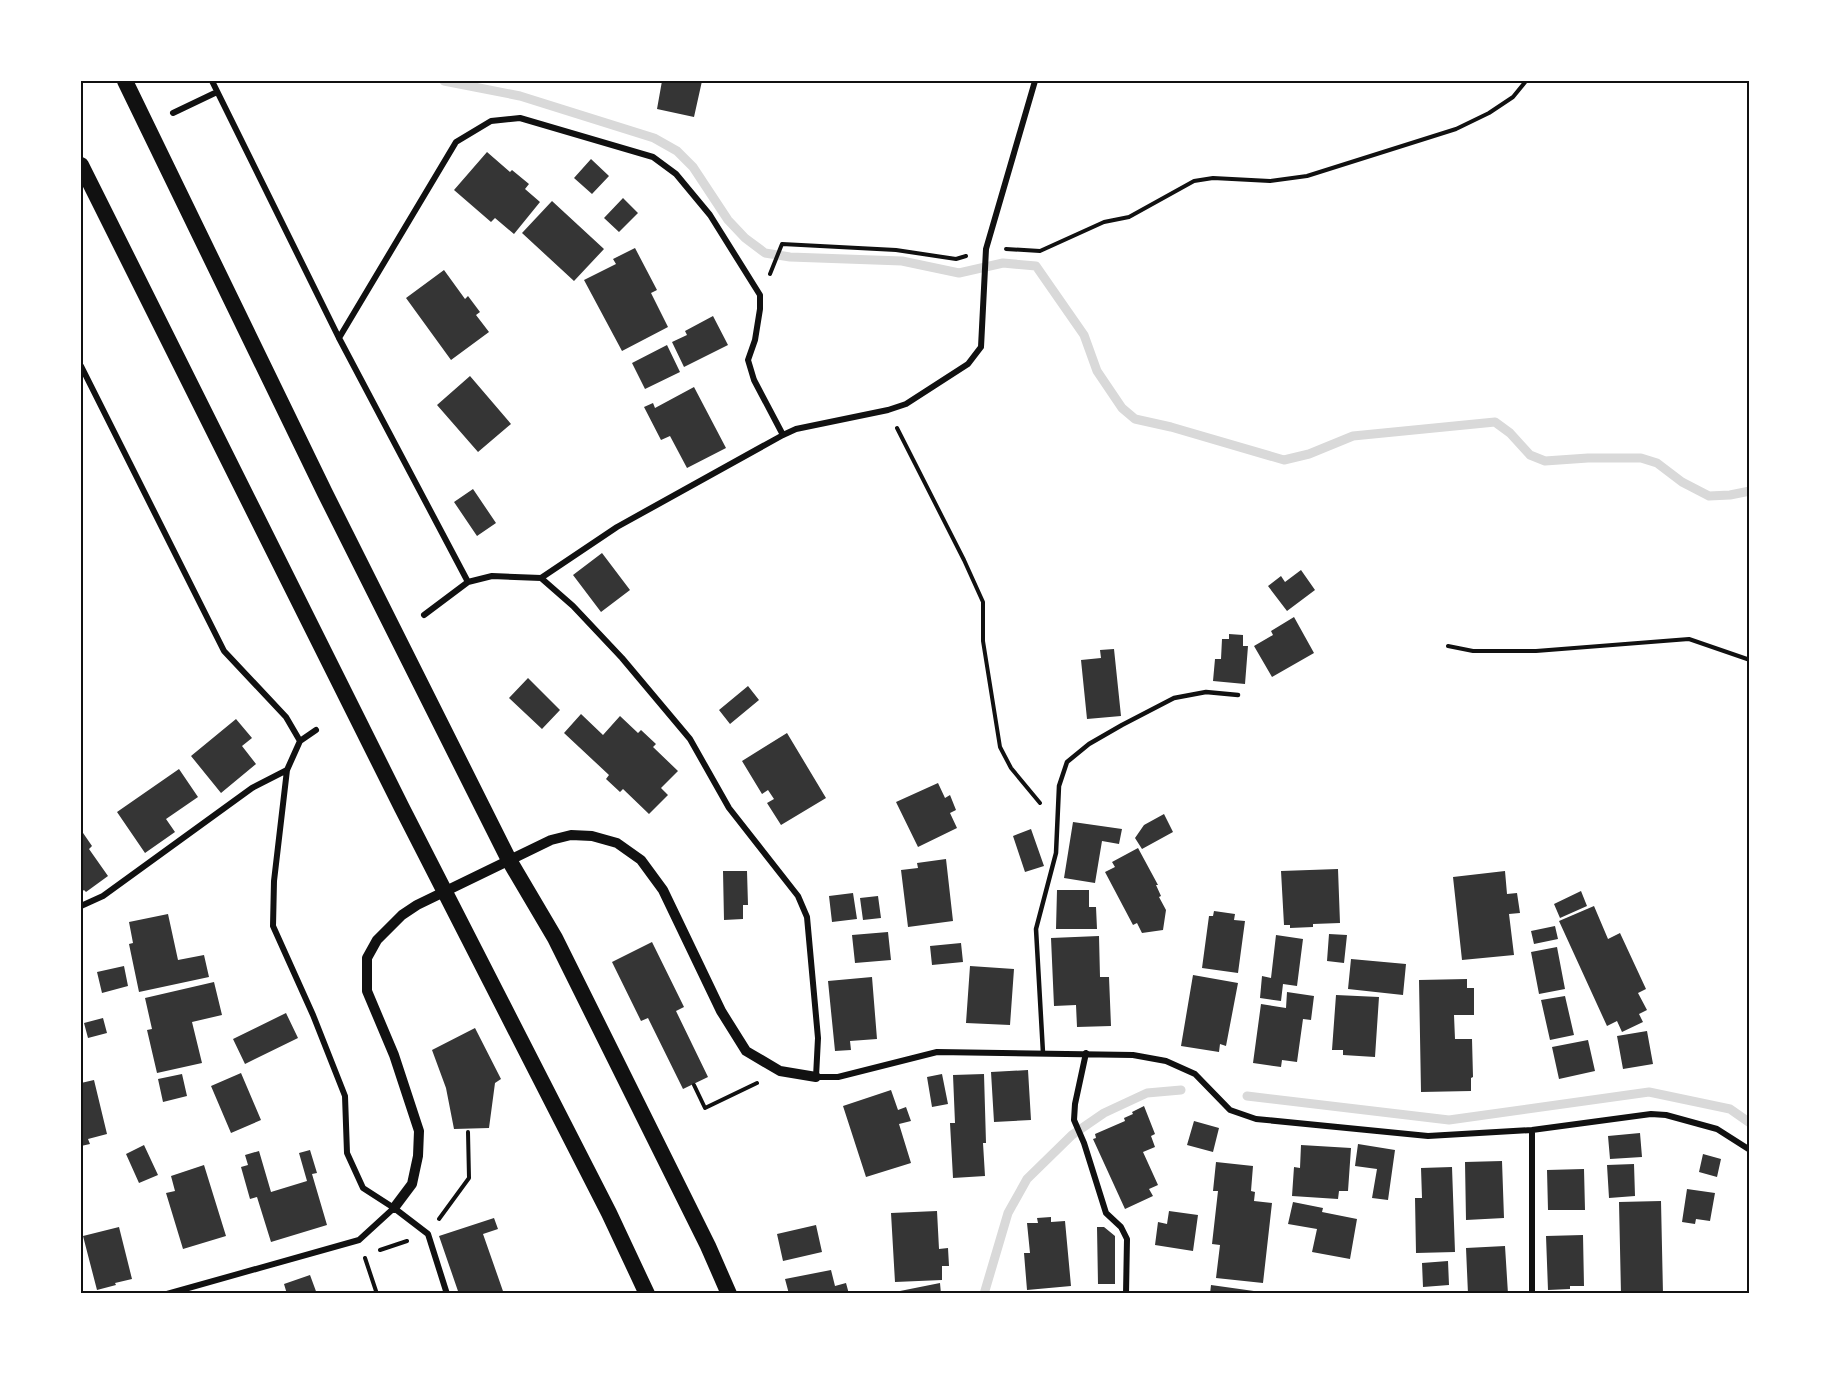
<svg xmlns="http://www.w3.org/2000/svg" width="1831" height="1375" viewBox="0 0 1831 1375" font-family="'PT Sans Narrow',sans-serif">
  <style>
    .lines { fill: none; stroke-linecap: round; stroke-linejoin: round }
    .stream { stroke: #d9d9d9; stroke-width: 9 }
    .building { fill: #353535 }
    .path { stroke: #111; stroke-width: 4 }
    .service { stroke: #111; stroke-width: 4.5 }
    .minor { stroke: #111; stroke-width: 6 }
    .tertiary { stroke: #111; stroke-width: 10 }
    .trunk { stroke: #111; stroke-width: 16 }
    .neatline { fill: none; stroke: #111; stroke-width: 2 }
  </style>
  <rect width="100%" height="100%" fill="#fff"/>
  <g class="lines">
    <path class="stream" d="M444,81L520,96L654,138L677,151L693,167L728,220L745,238L765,253L790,257L902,261L959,273L1003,263L1036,266L1084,335L1097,371L1122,408L1135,419L1171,427L1284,460L1309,454L1353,436L1495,422L1510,433L1530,455L1545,461L1588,458H1641L1657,463L1682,482L1709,496L1730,495L1750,491
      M1247,1096L1449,1120L1649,1092L1730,1109L1750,1123
      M984,1294L1008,1213L1027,1179L1072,1135L1104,1113L1147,1093L1181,1090"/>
  </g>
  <path class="building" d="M662,81H702L694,117L657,109Z
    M487,152L510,172L512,170L529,184L525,189L540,202L514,234L495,218L491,222L454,190Z
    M591,159L609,176L592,194L574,178Z
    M623,198L638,213L619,232L604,218Z
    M552,201L604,249L574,281L522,233Z
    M635,248L657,290L651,293L668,327L622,351L584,280L616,264L613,259Z
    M444,270L465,299L468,296L480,312L476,315L489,332L451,360L406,298Z
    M713,316L728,345L684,367L672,342L687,335L685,331Z
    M667,345L680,372L645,389L632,363Z
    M470,376L511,424L478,452L437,405Z
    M694,387L726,448L687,468L670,436L661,440L644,407L653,403L655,408Z
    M473,489L496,523L477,536L454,502Z
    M602,553L630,590L601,612L573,575Z
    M1301,570L1315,590L1287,611L1268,586L1281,576L1285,582Z
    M1294,617L1314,653L1272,677L1254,646L1273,635L1271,631Z
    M1229,634L1243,635V646H1248L1245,684L1213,681L1215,659H1221L1222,639H1229Z
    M1114,649L1121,716L1087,719L1081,660L1101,658L1100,650Z
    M528,678L560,710L542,729L509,698Z
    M748,686L759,700L730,724L719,710Z
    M581,714L603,735L620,716L638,733L641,730L656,744L653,747L678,771L661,788L668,795L649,814L623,789L620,792L606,779L609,775L564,733Z
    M236,719L252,738L242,746L256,764L221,793L191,756Z
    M787,733L826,798L781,825L767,803L774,799L768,790L762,794L742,761Z
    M179,769L198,797L166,819L175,832L145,853L117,812Z
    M938,783L945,798L950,795L956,810L950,813L957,828L918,847L896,802Z
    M1164,814L1173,832L1142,849L1135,838L1144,825Z
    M1073,822L1122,829L1119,844L1102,841L1095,883L1064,878Z
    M1031,829L1044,866L1025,872L1013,836Z
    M81,830L92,846L89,849L108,876L86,892L84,890L81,892Z
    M1138,848L1158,885H1156L1161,896L1159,897L1166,910L1163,930L1142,933L1137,923L1133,925L1105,872L1115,867L1112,862Z
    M946,859L953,921L908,927L901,870L918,868L917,863Z
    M1338,869L1340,923L1313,924V927L1290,928V925H1284L1281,871Z
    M723,871H747L748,905H743V919L724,920Z
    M1505,871L1507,894L1517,893L1520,913L1509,914L1514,955L1462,960L1453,877Z
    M1057,890H1089V907H1096L1097,929H1056Z
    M1581,891L1587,906L1560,918L1554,904Z
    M853,893L857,919L832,922L829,896Z
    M878,896L881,918L863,920L860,898Z
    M1594,906L1608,939L1620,933L1646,989L1638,993L1647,1010L1639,1014L1643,1022L1622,1032L1617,1021L1607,1026L1559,921Z
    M1214,911L1235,914L1234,920L1245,921L1238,973L1202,968L1209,916H1213Z
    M168,914L178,960L204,955L209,977L139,992L129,944L133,943L129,922Z
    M1555,926L1558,939L1534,944L1531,931Z
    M888,932L891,960L855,963L852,935Z
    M1329,934L1347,935L1344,963L1327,961Z
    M1276,935L1303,939L1297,986L1283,984L1281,1001L1260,998L1262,976L1271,978Z
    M1099,936L1100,977H1109L1111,1026L1077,1027L1076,1005L1054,1006L1051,938Z
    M652,942L684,1007L676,1011L708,1077L683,1089L648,1018L641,1021L612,962Z
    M961,943L963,962L932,965L930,946Z
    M1557,947L1565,989L1539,994L1531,952Z
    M1351,959L1406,964L1403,995L1348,989Z
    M124,966L128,986L102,993L97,972Z
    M970,966L1014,969L1010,1025L966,1023Z
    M1193,975L1238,983L1226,1046L1220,1044L1219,1052L1181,1046Z
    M872,977L877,1039L850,1041L851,1050L835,1051L828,981Z
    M1467,979V988H1474V1015H1454L1455,1039H1472L1473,1077L1471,1078V1091L1421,1092L1419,980Z
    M214,982L222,1015L192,1022L202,1063L157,1073L147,1030L152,1029L145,998Z
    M1287,992L1314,996L1311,1020L1303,1019L1297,1062L1282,1060L1281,1067L1253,1063L1261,1004L1286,1008Z
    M1336,995L1379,997L1375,1057L1343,1055V1050H1332Z
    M1565,996L1574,1035L1550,1040L1541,1000Z
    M286,1013L298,1038L245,1064L233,1039Z
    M103,1018L107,1033L88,1038L84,1023Z
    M475,1028L501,1079L495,1083L489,1128L454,1129L446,1088L432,1050Z
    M1647,1031L1653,1064L1623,1069L1617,1036Z
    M1588,1040L1595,1071L1559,1079L1552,1047Z
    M1028,1070L1031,1120L994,1122L991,1072Z
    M241,1073L261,1120L231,1133L211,1086Z
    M182,1074L187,1096L163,1102L158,1079Z
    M942,1074L948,1104L932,1107L927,1077Z
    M984,1074L986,1143H983L985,1176L953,1178L950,1123H955L953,1075Z
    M94,1080L107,1134L88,1139L90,1144L81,1146V1083Z
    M891,1090L898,1110L906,1107L911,1121L899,1124L911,1163L866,1177L843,1106Z
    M1144,1106L1155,1134L1151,1136L1155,1147L1143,1152L1158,1185L1149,1189L1153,1196L1125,1209L1093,1139L1096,1138L1095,1134L1125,1121L1124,1118L1133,1114L1132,1112Z
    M1194,1121L1219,1128L1213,1152L1187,1145Z
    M1640,1133L1642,1157L1610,1159L1608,1136Z
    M1358,1144L1395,1150L1388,1200L1372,1198L1377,1169L1355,1166Z
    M144,1145L158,1175L139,1183L126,1154Z
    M1301,1145L1351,1148L1348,1191H1339L1338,1199L1292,1196L1294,1167L1300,1168Z
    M310,1150L317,1173L312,1174L327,1225L271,1242L257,1197L250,1199L241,1167L248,1165L245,1155L259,1151L271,1192L307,1181L299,1153Z
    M1703,1154L1721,1159L1717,1177L1699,1172Z
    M1502,1161L1504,1218L1466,1220L1465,1162Z
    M1216,1162L1253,1166L1251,1191L1255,1192L1254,1201L1272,1203L1263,1283L1216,1278L1220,1245L1212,1244L1218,1191H1213Z
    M1634,1164L1635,1196L1609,1198L1607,1165Z
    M204,1165L226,1236L183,1249L166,1193L175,1191L171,1176Z
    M1452,1167L1455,1252L1416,1253L1415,1198H1422L1421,1168Z
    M1584,1169L1585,1210H1548L1547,1170Z
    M1687,1189L1715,1193L1710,1221L1696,1219L1695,1224L1682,1222Z
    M1661,1201L1663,1294H1621L1619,1202Z
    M1293,1202L1323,1208L1322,1212L1357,1219L1350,1259L1312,1252L1317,1229L1288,1224Z
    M937,1211L939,1249L948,1248L949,1266H942V1280L895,1282L891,1213Z
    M1169,1211L1198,1215L1193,1251L1155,1245L1158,1222L1167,1224Z
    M1051,1217V1222L1065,1221L1071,1286L1027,1290L1024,1253H1030L1027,1223H1038L1037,1218Z
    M494,1218L498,1229L483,1234L504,1294H459L439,1236Z
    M816,1225L822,1252L783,1261L777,1234Z
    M119,1227L132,1279L115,1283L116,1285L97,1290L83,1236Z
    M1097,1227H1104L1115,1236V1284H1098Z
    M1583,1235L1584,1286H1570V1289L1548,1290L1546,1236Z
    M1505,1246L1508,1294H1468L1466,1248Z
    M1448,1261L1449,1285L1423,1287L1422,1263Z
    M831,1270L835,1286L846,1283L849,1294H789L785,1279Z
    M310,1275L317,1294H287L284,1284Z
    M940,1283L941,1294H901L900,1291Z
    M1211,1285L1261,1292L1260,1294H1210Z"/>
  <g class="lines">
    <path class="path" d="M1006,249L1040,251L1104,222L1129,217L1194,181L1213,178L1270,181L1307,176L1456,129L1489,113L1513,97L1526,81
      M770,274L782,244L896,250L956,259L966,256
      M897,428L964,560L983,602V641L1000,747L1011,768L1040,803
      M1448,646L1473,651H1536L1689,639L1750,660
      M694,1085L705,1108L757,1083
      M439,1219L469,1178L468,1132
      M380,1250L407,1241
      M365,1258L377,1294"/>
    <path class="service" d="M1043,1053L1036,929L1056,853L1059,786L1067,762L1089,744L1122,725L1174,698L1206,692L1238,695"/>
    <path class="minor" d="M212,81L339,338L468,582L492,576L541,578L573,606L622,658L690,739L729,808L798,896L807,917L818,1038L816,1077H838L937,1052L1133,1055L1166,1061L1195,1074L1230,1110L1256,1119L1428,1136L1532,1130L1651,1114L1666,1115L1717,1129L1750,1150
      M173,113L217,92
      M339,338L456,142L491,121L520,118L653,157L676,174L710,215L760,295V309L755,340L748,360L754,380L783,435
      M81,366L224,651L286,717L300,741
      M541,578L617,527L783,435L796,429L888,410L906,404L968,364L981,347L986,249L1035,81
      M424,615L468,582
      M287,770L274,881L273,926L313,1015L345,1096L347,1153L363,1188L394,1208L428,1234L447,1294
      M81,906L103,896L252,788L287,770L300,741L316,730
      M1086,1053L1075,1104L1074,1120L1084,1143L1106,1213L1121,1227L1127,1239L1126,1294
      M167,1294L359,1240L394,1208
      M1532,1294V1130"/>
    <path class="tertiary" d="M394,1208L412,1184L418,1156L419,1131L394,1055L367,991V958L377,940L402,915L417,905L551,840L571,835L592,836L617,843L641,860L663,890L721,1011L746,1051L780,1071L816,1077"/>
    <path class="trunk" d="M125,81L325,493L509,860L555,938L708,1246L729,1294
      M81,165L402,808L609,1213L647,1294"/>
  </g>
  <rect width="1831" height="1375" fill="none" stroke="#ffffff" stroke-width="165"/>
  <rect x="82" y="82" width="1666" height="1210" class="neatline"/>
</svg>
